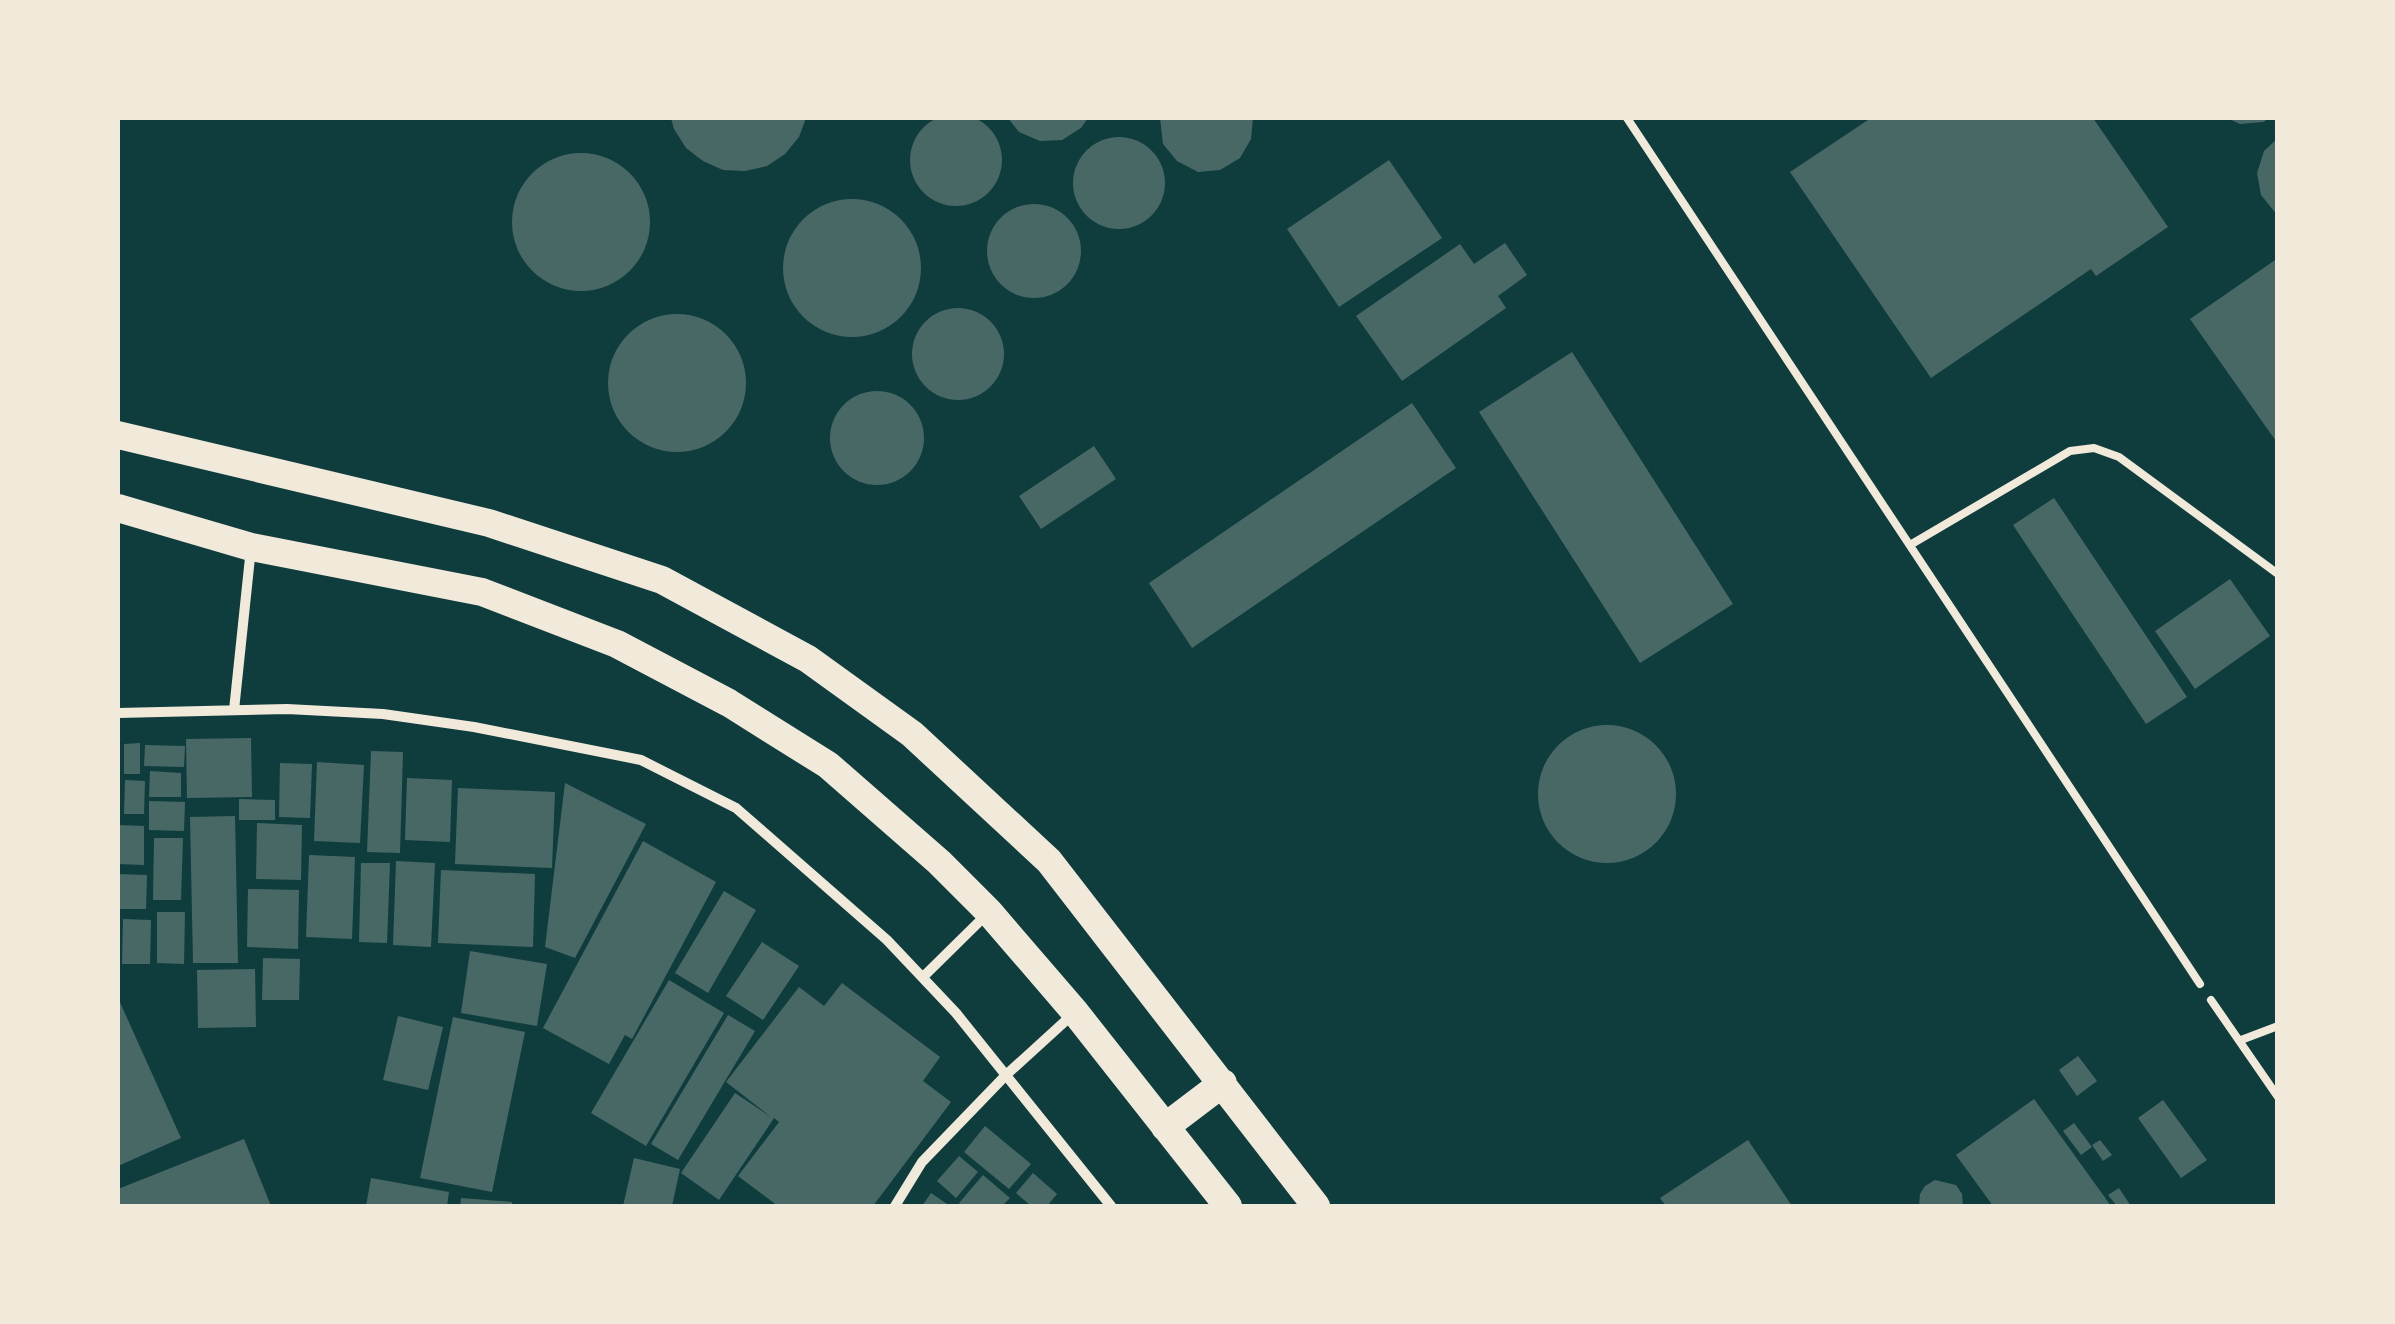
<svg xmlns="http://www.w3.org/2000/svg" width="2395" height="1324" viewBox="0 0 2395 1324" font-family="'DejaVu Sans',sans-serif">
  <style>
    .building { fill: #486865 }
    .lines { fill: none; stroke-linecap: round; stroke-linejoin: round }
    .service { stroke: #f1e9da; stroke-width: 8 }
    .minor { stroke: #f1e9da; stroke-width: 10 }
    .trunk { stroke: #f1e9da; stroke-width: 28 }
  </style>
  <rect width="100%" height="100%" fill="#0f3d3e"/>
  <path class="building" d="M910 160a46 46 0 1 1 92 0a46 46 0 1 1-92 0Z
    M671,118H806L799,137L785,154L767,166L745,171L723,170L703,161L686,148L674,129Z
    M1008,118H1088L1081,128L1062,140L1040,141L1019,132Z
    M1160,118H1253L1251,139L1240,158L1220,170L1198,172L1177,161L1163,144Z
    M1871,118H2093L2168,227L2096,276L2091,269L1931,378L1790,172Z
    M2227,118H2270L2263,122L2240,124Z
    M1073 183a46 46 0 1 1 92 0a46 46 0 1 1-92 0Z
    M2278,138V216L2261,195L2257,173L2264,151Z
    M512 222a69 69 0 1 1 138 0a69 69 0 1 1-138 0Z
    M1389,160L1442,238L1339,307L1287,229Z
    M783 268a69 69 0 1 1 138 0a69 69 0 1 1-138 0Z
    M987 251a47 47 0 1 1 94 0a47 47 0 1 1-94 0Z
    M1505,243L1527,275L1498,296L1506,308L1402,381L1356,316L1460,244L1474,264Z
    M2278,258V444L2190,319Z
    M912 354a46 46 0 1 1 92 0a46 46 0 1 1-92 0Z
    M608 383a69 69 0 1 1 138 0a69 69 0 1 1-138 0Z
    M1572,352L1733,604L1640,663L1479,412Z
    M830 438a47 47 0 1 1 94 0a47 47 0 1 1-94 0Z
    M1412,403L1456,468L1192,648L1149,583Z
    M1094,446L1116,479L1041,529L1019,496Z
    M2054,498L2187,697L2146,724L2013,525Z
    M2230,579L2270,636L2195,689L2155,631Z
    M1538 794a69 69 0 1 1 138 0a69 69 0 1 1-138 0Z
    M251,738L252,797L187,798L186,739Z
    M140,743V774H124V744Z
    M145,745L185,746L184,767L144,766Z
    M371,751L403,752L400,853L367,852Z
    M317,762L364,765L360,843L314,841Z
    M280,763L312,764L310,818L279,817Z
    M150,771L181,773V797H149Z
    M407,778L452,780L450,842L405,840Z
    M125,780L145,781L144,814H124Z
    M565,783L646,824L575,958L545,947Z
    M458,788L555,792L552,868L455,864Z
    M239,799L275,800V820H239Z
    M149,801L185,802L184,831L149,830Z
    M235,816L238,963H193L190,817Z
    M257,823L302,825L301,880L256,879Z
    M118,825L144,826V865L118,864Z
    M154,838H183L181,900H153Z
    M643,841L716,882L632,1039L625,1035L609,1064L543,1028Z
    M309,855L355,857L352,939L306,937Z
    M396,861L435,863L431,947L393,945Z
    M361,863H390L387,943L359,942Z
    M441,870L535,874L533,947L438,943Z
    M118,874L147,875L146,909H118Z
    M248,889L299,890L298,949L247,947Z
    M724,891L756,910L708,993L675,973Z
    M157,912H185L184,964L157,963Z
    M123,919L151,920L150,964H122Z
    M762,942L799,966L763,1020L726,996Z
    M470,951L547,964L537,1026L461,1013Z
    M263,958L300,959L299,1000H262Z
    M255,969L256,1027L198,1028L197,970Z
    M669,980L724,1013L646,1146L591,1113Z
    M842,983L940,1057L923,1081L951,1102L873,1206H778L738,1176L779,1122L774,1118L719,1200L681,1173L735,1093L771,1117L726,1082L799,987L824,1006Z
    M118,998L181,1138L118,1166Z
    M728,1015L755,1031L678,1160L651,1144Z
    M398,1016L443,1027L428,1090L383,1080Z
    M453,1017L525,1032L492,1192L420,1178Z
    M2078,1056L2097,1081L2077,1096L2059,1070Z
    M2034,1099L2111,1206H1993L1956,1155Z
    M2163,1100L2207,1160L2181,1178L2138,1118Z
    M2074,1123L2092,1147L2081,1155L2063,1131Z
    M985,1126L1031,1164L1009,1189L964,1152Z
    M244,1139L271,1206H118V1189Z
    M1748,1140L1792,1206H1666L1660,1198Z
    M2100,1140L2112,1155L2103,1161L2092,1145Z
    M959,1156L978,1172L956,1198L937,1181Z
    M634,1158L680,1169L672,1206H623Z
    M1033,1173L1057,1194L1047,1206H1031L1016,1193Z
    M983,1175L1010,1198L1002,1206H963L959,1203Z
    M371,1178L449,1192L447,1206H366Z
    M1935,1180L1956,1185L1962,1194L1963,1206H1919L1920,1194L1925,1186Z
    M2119,1188L2131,1206H2117L2108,1195Z
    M931,1193L950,1206H922Z
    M461,1198L512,1202V1206H460Z"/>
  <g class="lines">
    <path class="service" d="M1627,118L2200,984
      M1910,545L2070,451L2094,448L2119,457L2278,574
      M2211,1000L2278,1097
      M2241,1040L2278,1026"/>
    <path class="minor" d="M234,710L251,548
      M118,713L287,709L383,714L474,727L641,760L736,808L887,940L956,1013L1111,1206
      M923,977L988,913
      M895,1206L922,1162L1006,1075L1073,1014"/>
    <path class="trunk" d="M118,435L489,523L662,580L808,659L912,734L1049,861L1316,1206
      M118,508L251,547L482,592L617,644L729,703L828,765L939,862L989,912L1075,1012L1228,1206
      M1165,1127L1223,1083"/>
  </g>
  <rect width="2395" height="1324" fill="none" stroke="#f1e9da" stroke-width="240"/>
</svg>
